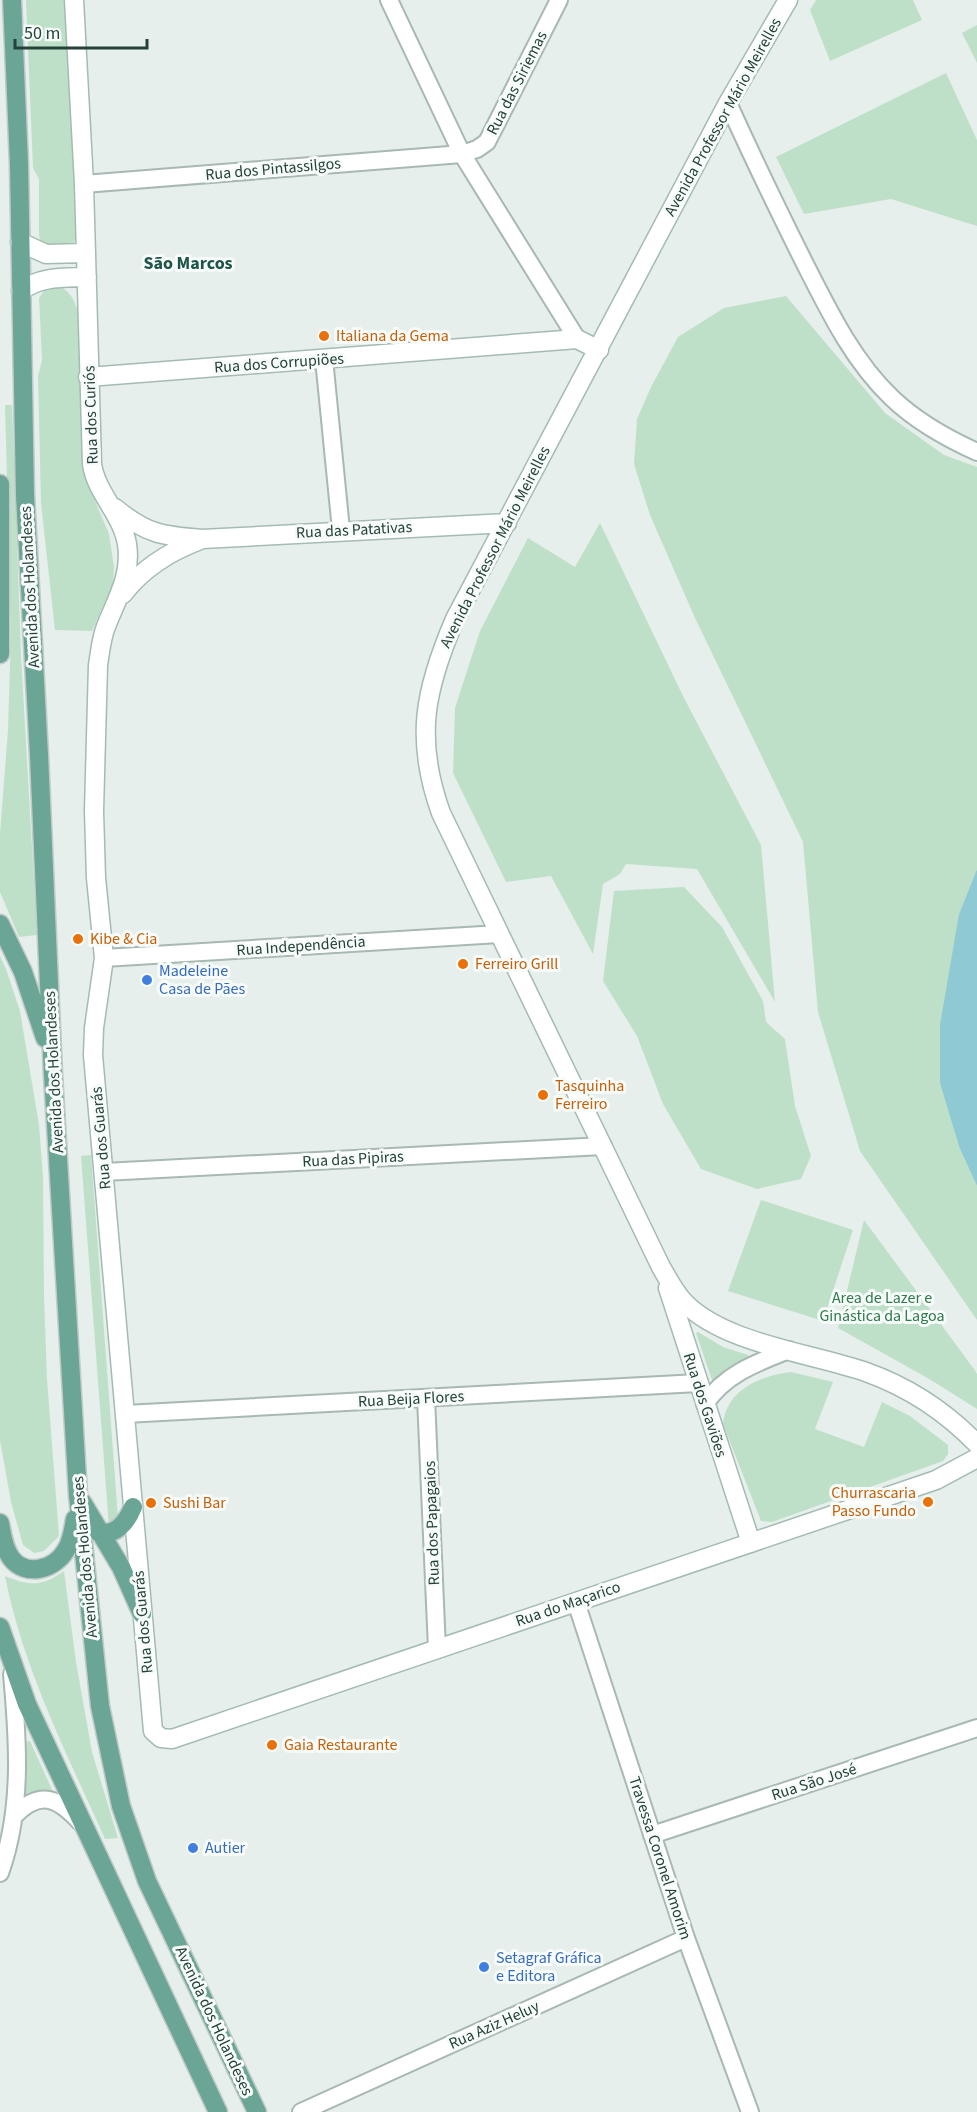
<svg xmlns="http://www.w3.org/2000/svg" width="977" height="2112" viewBox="0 0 977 2112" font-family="'Source Sans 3',sans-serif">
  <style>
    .green { fill: #bfe0c8 }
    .water { fill: #8ec9d4 }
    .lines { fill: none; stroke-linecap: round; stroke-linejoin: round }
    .street-casing { stroke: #a8b8b2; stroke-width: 20 }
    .secondary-casing { stroke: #a4bbb3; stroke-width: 21 }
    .primary-casing { stroke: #c2cac8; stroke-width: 21 }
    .street { stroke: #fff; stroke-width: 16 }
    .secondary { stroke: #fff; stroke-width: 18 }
    .primary { stroke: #6aa596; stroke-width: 18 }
    .food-dot { fill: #e8710a; stroke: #f7fbf9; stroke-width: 2 }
    .shop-dot { fill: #3f7fe0; stroke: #f7fbf9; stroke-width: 2 }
    .labels { text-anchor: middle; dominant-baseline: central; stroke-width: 6; stroke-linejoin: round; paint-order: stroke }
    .street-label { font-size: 16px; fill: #24423a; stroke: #f7fbf9 }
    .food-label { font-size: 16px; fill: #c56008; stroke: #f7fbf9; text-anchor: start }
    .shop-label { font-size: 16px; fill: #366cbe; stroke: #f7fbf9; text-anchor: start }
    .park-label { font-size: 16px; fill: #2d7a4b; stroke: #f7fbf9 }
    .neighbourhood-label { font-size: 18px; font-weight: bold; fill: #1f5548; stroke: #f7fbf9 }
  </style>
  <rect width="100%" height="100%" fill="#e6efeb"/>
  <path class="green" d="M26,0H65L77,235C75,245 71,248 62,253L41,243L39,235V179L33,168Z
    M816,0H913L922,20L830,61L810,10Z
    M977,25V63L962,33Z
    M946,73L977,140V226L891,199L804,214L776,157Z
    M53,284C69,289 73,297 78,311L84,475L109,534L114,567L113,584L92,631L55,630L41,503L38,376L42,360L39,298L45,289Z
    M786,296L885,413L944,455L977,467V869L959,914L960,1149L977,1186V1320L860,1151L818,1012L803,842L695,618L650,515L634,464L637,419L651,387L678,337L724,308Z
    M5,405H12L21,655L37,935L19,937L0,892V834L8,730L11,631Z
    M600,523L683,696L761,845L775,1002L697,869L626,864L620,874L603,884L593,954L551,876L506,882L453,773L455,708L480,631L528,538L575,567Z
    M684,887L722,927L763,1001L766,1022L785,1039L795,1106L811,1156L801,1179L757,1189L701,1169L663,1104L637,1036L603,981L614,891Z
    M0,956L6,969L20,1011L39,1125L43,1177L44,1297L47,1379L59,1536L44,1551L34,1553L23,1545L11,1502L0,1440Z
    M91,1155L118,1518L109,1527L81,1156Z
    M761,1200L853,1230L823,1321L728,1291Z
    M864,1220L974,1369L977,1374V1409L931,1380L838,1328Z
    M698,1332L723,1347L748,1355V1357L730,1368L713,1383L696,1333Z
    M791,1372L833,1382L815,1429L864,1447L882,1402L910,1416L948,1445V1454L943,1461L772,1522L761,1521L723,1424C727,1389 760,1376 791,1372Z
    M64,1571L76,1662L92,1752L118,1838L105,1839C67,1754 23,1668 5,1576C30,1586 41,1587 64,1571Z
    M30,1741L54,1794L18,1802L24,1742Z"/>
  <path class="water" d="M977,869V1186L960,1149L940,1083V1025L959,914Z"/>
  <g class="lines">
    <defs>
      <path id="street" d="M389,0L462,154L577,339
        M728,103C752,156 777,208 803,260C828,309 852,360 892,398C917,422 946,438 977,452
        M84,184L462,154L477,149L487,142L559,0
        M324,359L341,530
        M104,958L499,934
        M104,1172L603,1146
        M426,1398L437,1649
        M705,1404C725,1374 756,1363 789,1350
        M125,1414L698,1383
        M576,1602L686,1938L750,2112
        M14,1816C40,1789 58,1798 80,1822
        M652,1835L977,1728
        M0,1873C23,1809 18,1740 12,1674
        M301,2112L686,1938"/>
      <path id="secondary" d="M74,0L84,184L92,464C96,493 122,514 127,544C132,576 116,600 105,629C101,641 100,653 98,665L94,811L96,878L104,958L94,1028L93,1055L153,1731L161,1738L172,1739L936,1480L977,1458
        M788,0L728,103L455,619C425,689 414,738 441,813L661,1267C668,1279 674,1291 683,1301C723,1344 812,1353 866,1372C908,1387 946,1412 977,1444
        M20,242L46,254L86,253
        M21,291C40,276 64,278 87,277
        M88,377L577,339L599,350
        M115,508C146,534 163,536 202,539L507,523
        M123,594C142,569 171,551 200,540
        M668,1288L751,1543"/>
      <path id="primary" d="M12,0L19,164L25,495L39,755L53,1075L78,1495L100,1706L121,1806L147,1881L257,2112
        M0,484V654
        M0,924L23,972L45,1038
        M82,1502L121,1567L142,1614
        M0,1523C2,1535 4,1548 11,1558C26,1578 55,1569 66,1550C72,1541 73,1529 75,1519
        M98,1532C115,1537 127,1522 133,1507
        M0,1627L27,1704L218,2112"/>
    </defs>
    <use href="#street" class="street-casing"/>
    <use href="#secondary" class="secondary-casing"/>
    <use href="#primary" class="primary-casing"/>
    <use href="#street" class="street"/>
    <use href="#secondary" class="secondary"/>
    <use href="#primary" class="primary"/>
  </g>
  <g class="food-dot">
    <circle cx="324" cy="336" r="6"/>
    <circle cx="78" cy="939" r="6"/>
    <circle cx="463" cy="964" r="6"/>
    <circle cx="543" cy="1095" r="6"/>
    <circle cx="928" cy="1502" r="6"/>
    <circle cx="151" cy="1503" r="6"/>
    <circle cx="272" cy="1745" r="6"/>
  </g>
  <g class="shop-dot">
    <circle cx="147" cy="980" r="6"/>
    <circle cx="193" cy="1848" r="6"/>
    <circle cx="484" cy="1967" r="6"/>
  </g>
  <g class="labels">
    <g class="street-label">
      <text transform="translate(517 83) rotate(-63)">Rua das Siriemas</text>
      <text transform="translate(723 117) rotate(-61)">Avenida Professor Mário Meirelles</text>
      <text transform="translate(273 169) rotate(-5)">Rua dos Pintassilgos</text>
      <text transform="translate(279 363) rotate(-4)">Rua dos Corrupiões</text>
      <text transform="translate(91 415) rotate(-92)">Rua dos Curiós</text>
      <text transform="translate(354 530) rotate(-3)">Rua das Patativas</text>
      <text transform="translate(495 547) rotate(-63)">Avenida Professor Mário Meirelles</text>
      <text transform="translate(30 587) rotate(-93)">Avenida dos Holandeses</text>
      <text transform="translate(301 946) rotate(-4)">Rua Independência</text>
      <text transform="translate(54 1072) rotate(-93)">Avenida dos Holandeses</text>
      <text transform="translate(101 1138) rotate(-95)">Rua dos Guarás</text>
      <text transform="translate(353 1159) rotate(-3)">Rua das Pipiras</text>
      <text transform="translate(411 1399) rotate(-3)">Rua Beija Flores</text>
      <text transform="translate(705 1405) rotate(72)">Rua dos Gaviões</text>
      <text transform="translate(432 1523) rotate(-92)">Rua dos Papagaios</text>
      <text transform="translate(85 1557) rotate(-95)">Avenida dos Holandeses</text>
      <text transform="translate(568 1604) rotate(-19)">Rua do Maçarico</text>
      <text transform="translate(143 1622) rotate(-95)">Rua dos Guarás</text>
      <text transform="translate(814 1782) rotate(-18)">Rua São José</text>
      <text transform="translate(660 1858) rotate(72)">Travessa Coronel Amorim</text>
      <text transform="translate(214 2021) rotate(65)">Avenida dos Holandeses</text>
      <text transform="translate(494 2025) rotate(-24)">Rua Aziz Heluy</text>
    </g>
    <g class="food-label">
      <text x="336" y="336">Italiana da Gema</text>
      <text x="90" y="939">Kibe &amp; Cia</text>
      <text x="475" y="964">Ferreiro Grill</text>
      <text x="555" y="1086">Tasquinha<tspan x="555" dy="18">Ferreiro</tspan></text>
      <text x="916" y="1493" text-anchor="end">Churrascaria<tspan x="916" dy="18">Passo Fundo</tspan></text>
      <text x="163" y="1503">Sushi Bar</text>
      <text x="284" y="1745">Gaia Restaurante</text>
    </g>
    <g class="shop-label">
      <text x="159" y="971">Madeleine<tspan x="159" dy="18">Casa de Pães</tspan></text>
      <text x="205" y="1848">Autier</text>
      <text x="496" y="1958">Setagraf Gráfica<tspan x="496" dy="18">e Editora</tspan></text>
    </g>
    <g class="park-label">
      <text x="882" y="1298">Area de Lazer e<tspan x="882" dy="18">Ginástica da Lagoa</tspan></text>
    </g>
    <g class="neighbourhood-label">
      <text x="188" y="263">São Marcos</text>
    </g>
  </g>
  <path d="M15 39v9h132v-9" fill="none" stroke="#24423a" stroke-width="3"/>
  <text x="24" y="39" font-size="18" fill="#24423a" stroke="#f7fbf9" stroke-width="4.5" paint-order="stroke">50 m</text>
</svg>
